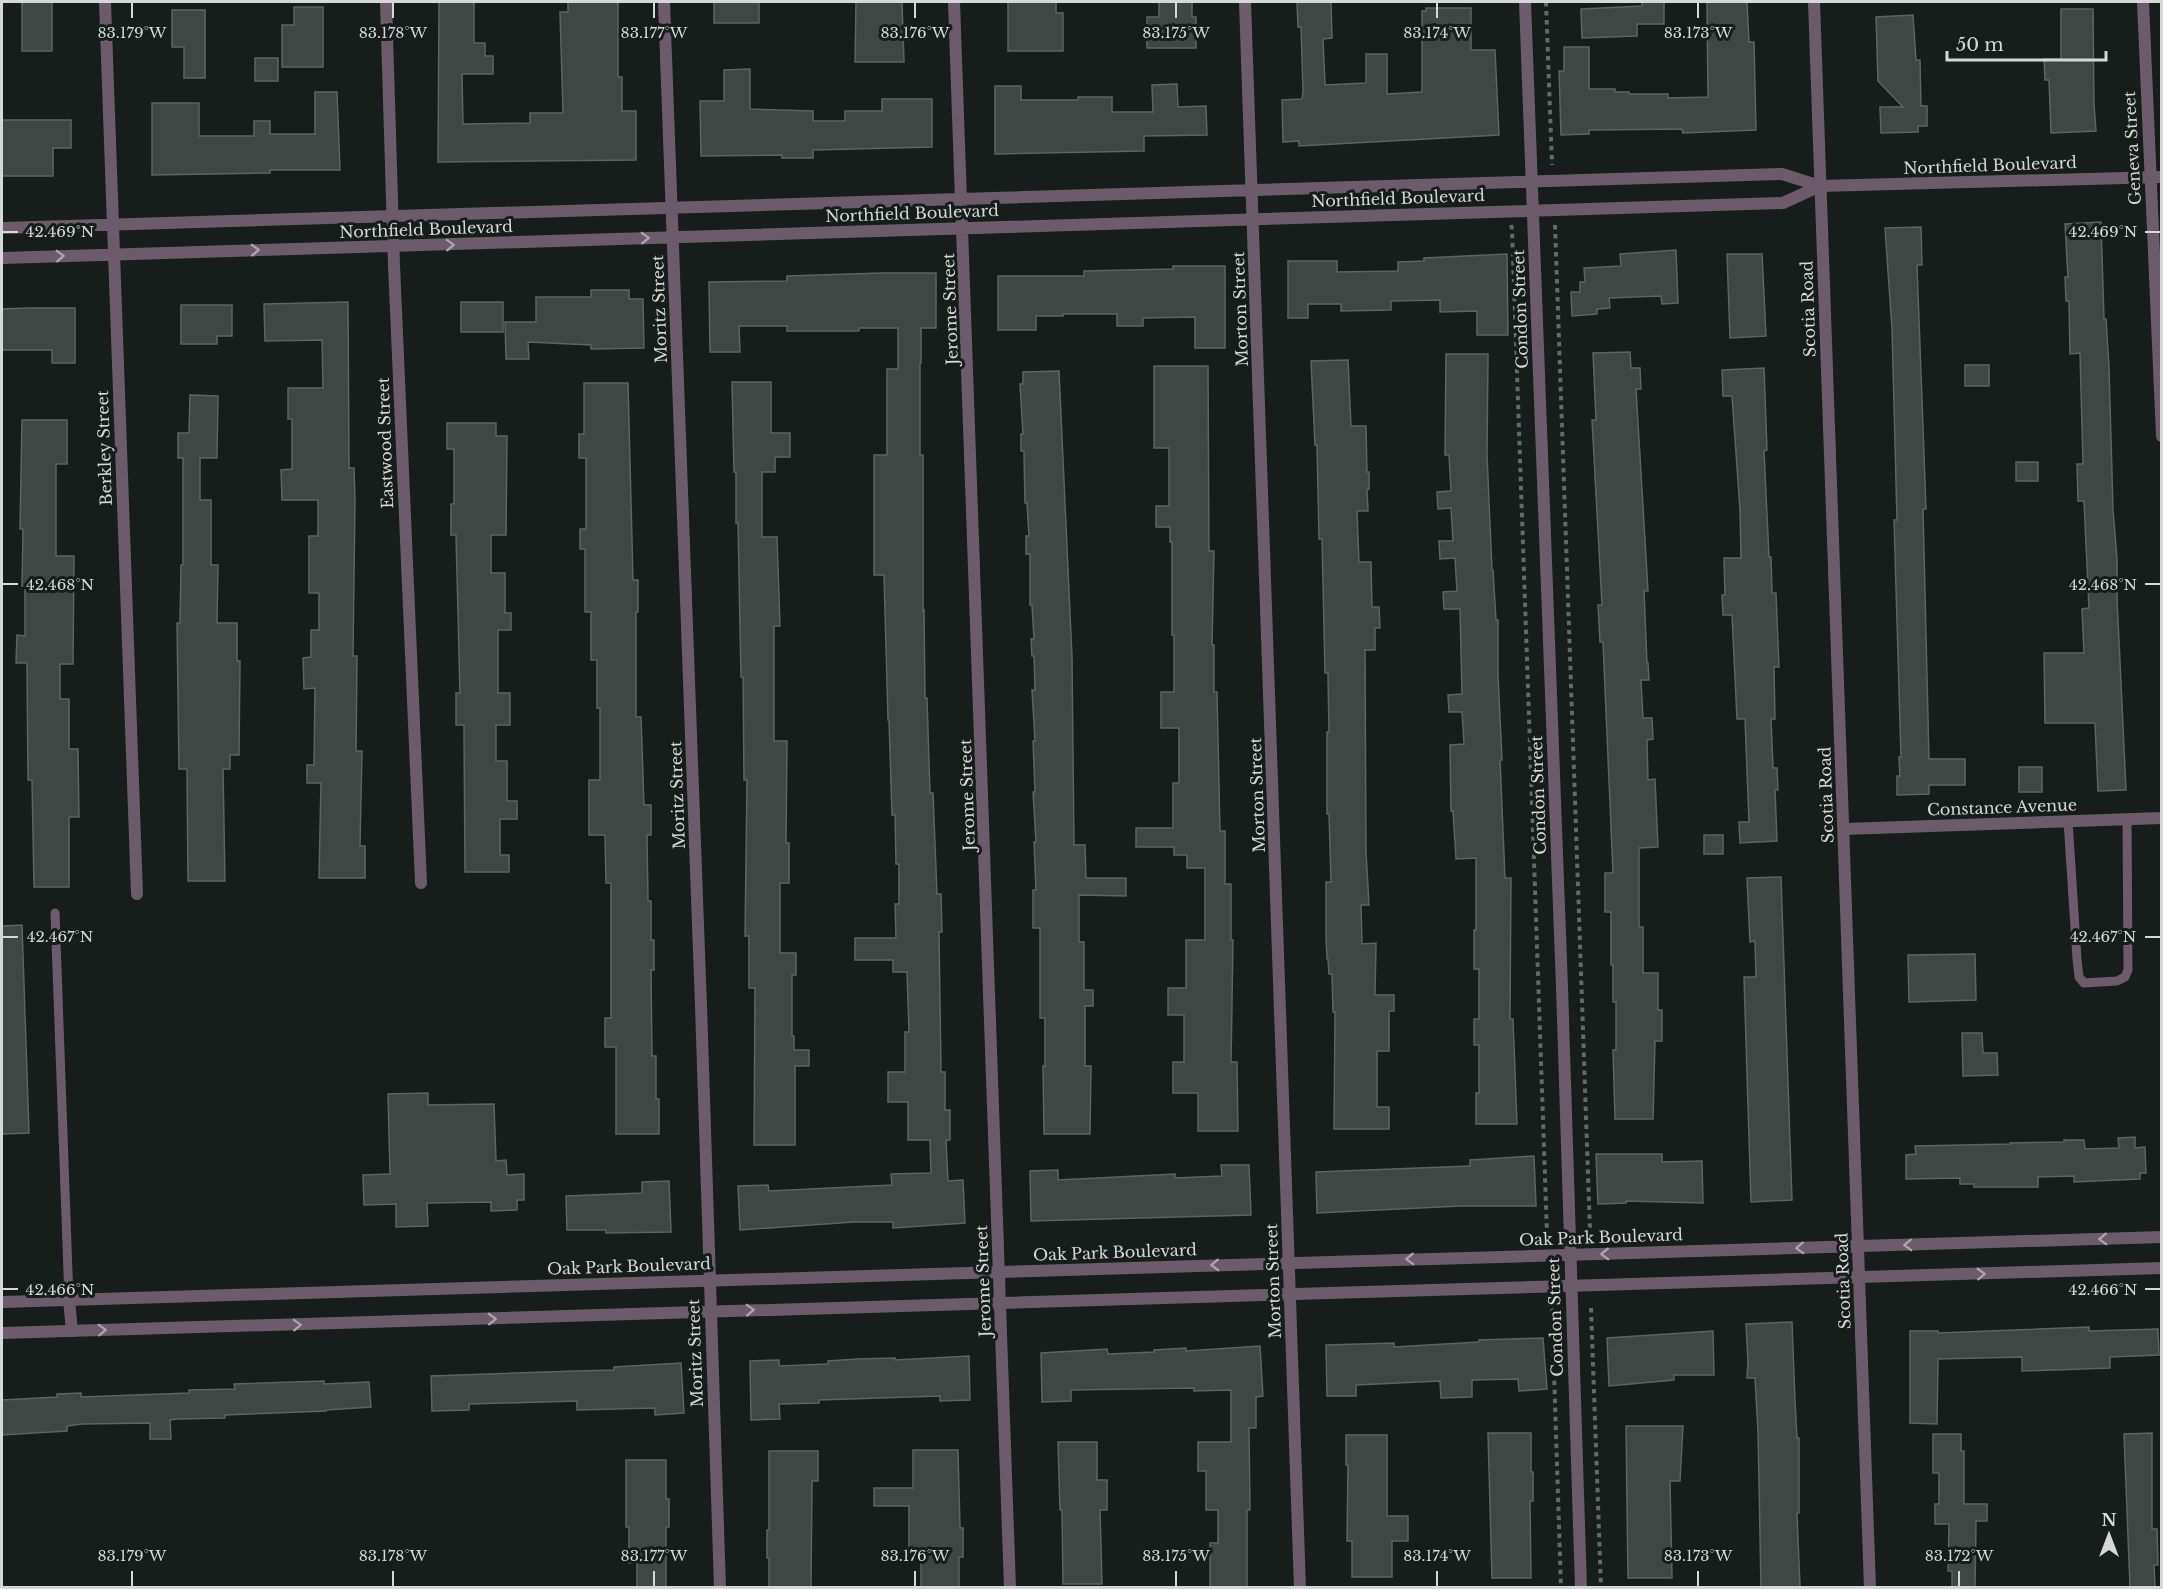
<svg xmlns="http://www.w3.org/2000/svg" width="2163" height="1589" viewBox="0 0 2163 1589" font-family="'Libre Baskerville',serif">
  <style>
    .building { fill: #3f4643; stroke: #5d6461; stroke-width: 1.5 }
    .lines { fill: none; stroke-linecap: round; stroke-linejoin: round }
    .path { stroke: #656a68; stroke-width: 4; stroke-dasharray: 4.5 4.5; stroke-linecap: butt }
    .service { stroke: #6c5b6b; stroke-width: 9 }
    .minor { stroke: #6c5b6b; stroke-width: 12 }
    .tertiary { stroke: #6c5b6b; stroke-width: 12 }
    .oneway { stroke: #aaa6ab }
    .ticks { fill: none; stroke: #d4d8d6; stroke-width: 2 }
    .labels { text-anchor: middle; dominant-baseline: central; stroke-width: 6; stroke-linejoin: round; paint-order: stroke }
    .street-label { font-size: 16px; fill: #d4d8d6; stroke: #161d1a }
    .ticks-label { font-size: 15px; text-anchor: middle; fill: #d4d8d6; stroke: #161d1a; stroke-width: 6; stroke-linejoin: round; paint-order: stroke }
  </style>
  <rect width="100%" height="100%" fill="#161d1a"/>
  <path class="building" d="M22,2H52V51H22Z
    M439,2H474V43H485V56H493V74H462L463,124L530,123V113H563L560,12H568V2H618V77H622V111H636V160L438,162Z
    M714,2H759V23H714Z
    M856,2H902L904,62H855Z
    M1008,2H1056V13H1063V51H1008Z
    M1159,2H1192V17H1196V48H1147V17H1159Z
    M1297,2H1331L1332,38L1323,39L1325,85L1366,83V54H1387V94L1422,92V11H1426V8H1471V50H1495L1499,135L1299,146V141L1283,142L1282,100L1302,99L1303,91L1301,27H1298Z
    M1642,2H1664V24H1637V36L1582,38L1581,9L1642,6Z
    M1707,2H1747L1749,42H1754L1756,130L1683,133L1682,129L1589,130V134L1561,135L1559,71H1564V47H1589V89H1615V92H1629V94H1668V98L1708,97Z
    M294,7H323V67H282V25H294Z
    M2061,9H2093L2094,104L2096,131L2051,133L2049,80H2045L2044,59H2061Z
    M172,10H205V78H184V47H172Z
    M1913,15L1916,60H1920L1921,106H1927V126H1918V132L1881,133L1880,107H1903L1878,81L1876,17Z
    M255,58H278V81H255Z
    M750,69V109L813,111V121H845V111H882V99H932V147L813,150V158H782V155L701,156L700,101H724V70Z
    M1177,84L1178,107L1206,106L1207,135L1144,136V151L995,154V86H1021V100H1078V97H1112V112H1153L1152,85Z
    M315,92H337L340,170H270V173L152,175V103H199V136H254V121H270V134H315Z
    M2,120H71V148H53V176H2Z
    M2101,222L2104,319H2106L2109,367L2113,510L2117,559V598L2126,790L2098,791L2095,723H2045L2044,653H2084L2082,609L2089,608L2084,501H2078L2077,464H2083L2080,353L2070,354L2069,301H2066L2065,277H2068L2065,224Z
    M1921,227L1922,265H1917L1926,509H1923L1929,759H1965V785H1929V794L1897,795V776H1900L1899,757H1901L1894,520H1897L1892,329L1885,228Z
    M1676,250L1678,303L1662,304L1661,296L1609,298L1610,308L1597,309V314L1572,316L1571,292H1580V282H1585L1584,268L1621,266L1620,254Z
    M1507,254L1508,335H1477V311L1440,312V300L1391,301V310L1341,311V304H1308V318H1288V261H1337V272L1398,271V262L1424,261V258Z
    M1727,254H1762L1766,336L1730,338Z
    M1173,266H1225V348H1195V317L1143,318V326H1117V314H1063V316H1036V330H998V276H1084V271L1173,269Z
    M881,273H936V328H921V363H920V455H923V611L924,610L925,698H927L930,793H933L937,894H941L942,932H939L941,1072H945V1110H950V1140H946L948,1181L963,1180L965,1223L893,1228V1222H854L740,1230L738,1186L768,1185L769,1191L892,1185L891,1174L931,1173L930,1140H908V1102H888V1072H905V1032H909L907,972H893V960H855V938H896L895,904H899V864H896L895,815H892L889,720H888L884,575H874V455H887V369H898V328H859V331H787V326H739L740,352H710L709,282L787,281V276Z
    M591,290H629V299H643L644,348L591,349V345L528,342L529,359H506L505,322H536V297H591Z
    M348,302L349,468H354L355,499L353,656H357L356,751H362L360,846H365V878H319L321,783H307V765H314L315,688L304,689L303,658L311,657V630H319V593H309V536H318V500H282L281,470L292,469V419H288V388H323L322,340L265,341L264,304Z
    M461,302H503V332H461Z
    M181,305H232V336H217V344H181Z
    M28,308H75V363H52V350H2V309Z
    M1630,352L1631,368H1640L1641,389H1636L1648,591H1644L1647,663H1648L1649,680H1641L1643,718H1652L1653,739L1647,740L1648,780L1655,779L1658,847L1639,848V927H1643V973H1658V1010H1662V1041H1655L1653,1119H1615L1613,1050H1616V1002H1613V965H1611V912H1605V873H1613L1603,642H1600L1598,605H1602L1592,420H1596L1593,353Z
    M1446,354H1488L1487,455L1492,570H1493L1496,620H1498V675L1502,760H1500L1505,878H1511L1510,1019H1513L1517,1124H1476V1093H1479V1045H1474V1019H1479V969H1474V930H1476V858L1456,859L1453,811H1451L1450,745L1464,744L1462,712H1449L1448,695L1462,694L1460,609H1444L1443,592L1457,591L1455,558L1440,559L1439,541H1453L1451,508L1438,509L1437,492L1451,491L1449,455H1445Z
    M1348,360L1351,426H1366L1367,472H1369V489L1367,490L1368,511H1357L1359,562H1371L1372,607H1379L1380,628H1375V650H1365L1366,851L1369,905H1361L1362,944L1376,943L1375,995H1394V1011H1389V1051H1377V1107H1389V1129H1334L1335,1012H1333L1332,974H1329L1328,959H1327L1326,936V882H1331L1329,814H1327V732H1329L1328,673H1325L1322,539H1319L1317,445H1315L1311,361Z
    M1965,365H1989V386H1965Z
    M1154,366H1208L1209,551H1214L1212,645H1214V692H1217L1220,831H1225V884H1231V940H1233L1231,1062H1237L1238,1131H1198V1093H1173V1062H1184V1015H1168V988H1186V940H1205V868H1187V855H1174V847H1136V828H1173V783H1179V728H1161V692H1174V635H1172V542H1170V527H1156V506H1169V448H1154Z
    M1764,368L1767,450L1764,451L1769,557H1771L1772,593H1776L1779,667H1774L1775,719H1771L1773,768H1777L1778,790H1775L1777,841L1740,843L1739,822H1749L1745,719H1737L1732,615H1723L1722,595H1725L1724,558H1741L1740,510L1732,396H1723L1722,370Z
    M1059,371L1072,657L1074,845H1085L1086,878H1126V896L1079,895V942H1084V990H1093V1006H1085V1066H1091L1090,1134H1044L1043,1066H1045V1018H1040V928H1033V890H1036L1034,842H1036L1033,792H1035L1033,741H1035L1032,690H1035L1034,656H1032L1031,639H1034L1032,605H1030V554H1026V536H1029L1027,503H1025L1024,451H1021V434H1023L1020,384H1023V372Z
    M732,382H771V433H790V457H775V472H762V537H777L780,626H774V741H787L786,843H789V883H780V953H796V975H792V1036H794V1050H809V1066H795V1145H754L755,988H749V936H745L747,780H744L743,677H741L738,523H736V472H734Z
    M584,383H628L633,580H638V612H636V717H641L644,805H651V835H647L648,901H651V940H654V970H651L652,1056H656V1099H659V1134H616V1047H605V1018H611V883H606L605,835H589V780H600V708H597V660H591V612H585V549H580V529H586V458H579V434H584Z
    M190,395L218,396L217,458H200V500H211V565H218L217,623H237V661H240L239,755H230V769H223L225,881H188L187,769H179L177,623H180L181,565H183V458H178V433H189Z
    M22,420H67V464H56V556H74L73,664H60V699H69V749H78L79,817H69V887H34L32,780H28L27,663H16L17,635L25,636V586H22L23,529H20Z
    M447,423H496V436H507L506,535H491V573H505V613H511V630H498V693H510V725H496V761H507V801H517V819H500V855H509V872H465L464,725H456V693H460L456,535H451V504H454V449H447Z
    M2016,462H2038V481H2016Z
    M2019,767H2042V792H2019Z
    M1704,835H1723V854H1704Z
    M1781,877L1792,1200L1751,1202L1744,977H1756L1755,941L1750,942L1747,878Z
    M22,925L29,1133L2,1134V926Z
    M1975,954L1976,1000L1909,1002L1908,955Z
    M1962,1033H1982L1983,1053H1997L1998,1075L1963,1076Z
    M428,1093V1105L494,1104L496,1161L506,1160L507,1175L524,1174V1200H517V1210L491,1211V1202L427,1203L428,1226L396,1227V1204L364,1205L363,1175L390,1174L388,1094Z
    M2135,1137V1148L2145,1147L2146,1173H2140V1179L2074,1182V1176L2038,1177V1187H1974V1184H1960V1178L1906,1179V1155L1916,1154L1915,1146L2010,1144V1143L2064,1142V1140H2084L2085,1149L2119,1148L2118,1138Z
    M1596,1154H1662V1162L1702,1161L1703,1203L1626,1201V1203L1598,1204Z
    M1534,1156L1536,1206H1461L1317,1213L1316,1172L1470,1166V1160Z
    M1221,1165H1249L1251,1215L1031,1221L1030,1171L1058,1170V1180L1175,1174V1178L1222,1176Z
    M669,1181L671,1232L606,1233V1230H567L566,1196L642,1193V1182Z
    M1792,1322L1795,1401L1797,1438H1799V1513H1797L1800,1587H1761L1758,1431L1755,1378H1747L1748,1362L1746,1324Z
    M2089,1327V1331L2158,1329L2159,1355L2110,1357V1368L2022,1371V1357L1938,1359L1937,1424L1910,1423V1331H1938V1333Z
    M1713,1331L1714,1375H1674V1380L1609,1386L1607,1338Z
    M1543,1338L1547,1389L1519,1391L1518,1379L1472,1380V1397L1441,1398L1440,1381L1356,1385V1396H1327L1326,1345L1394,1343V1347L1479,1342V1340Z
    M1260,1346L1263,1396L1256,1397V1428H1249L1250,1510H1247V1587H1210V1543H1218V1510H1206V1471H1198V1442H1231V1390L1194,1391V1388L1071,1390V1401L1042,1402L1041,1353L1107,1349L1108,1354L1154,1352V1350L1186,1348V1351Z
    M969,1356L970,1400L940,1401V1396L819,1400V1403L779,1404L780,1419L751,1420L750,1361L779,1360V1366L828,1364V1361L857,1359L895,1358V1360Z
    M681,1363L684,1413L655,1415V1408L577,1410V1401L469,1404V1410L432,1411L431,1376L576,1371L614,1370V1367Z
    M324,1381V1384L369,1382L371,1407L326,1410V1411L225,1415V1418L177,1419L170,1420L171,1439H150V1423L82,1424L67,1426V1431L2,1435V1400L57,1397V1394L81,1393V1397L189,1393V1390L235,1389L234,1384Z
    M1626,1426H1683L1680,1481H1670L1672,1578H1628Z
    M1488,1433H1531V1472H1533V1501H1530L1531,1578H1492Z
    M2152,1433V1529H2157L2158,1565H2154L2155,1587H2130L2124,1434Z
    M1933,1434H1961V1451H1964V1504H1987V1521H1976L1975,1587H1952V1571H1948L1949,1524H1935V1504H1939V1473H1933Z
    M1346,1435H1387V1516H1408V1541H1392V1577H1352V1541H1347L1348,1465H1346Z
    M1058,1442H1097V1480H1107V1510H1100L1102,1584H1063L1062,1510H1060Z
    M913,1450H958L960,1528H963V1557H959V1587H921V1557H909V1506H874V1488H913Z
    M769,1451H818V1481H812L811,1587H769V1558H767V1530H769Z
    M626,1460H666V1499H669V1527H666V1587H637V1563H629V1527H626Z"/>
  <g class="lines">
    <path class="path" d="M1546,2L1552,165
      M1511,225L1512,229L1547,1234L1546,1240
      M1555,225L1590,1232L1593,1240
      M1547,1301L1552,1310L1561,1588
      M1591,1308L1601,1588"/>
    <path class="service" d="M2068,821L2077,959L2079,977L2084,983L2117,981L2125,977L2128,970L2127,819
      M55,913L69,1300"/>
    <path class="minor" d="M105,2L137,894
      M386,2L394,265L421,883
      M664,2L701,1006L720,1588
      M954,2L1010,1588
      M1245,2L1300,1588
      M1525,2L1562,987L1581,1588
      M2143,2L2162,436
      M1820,186L2162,177
      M2,228L1782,174L1820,186L1783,203L2,258
      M1844,829L2162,818
      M69,1300L72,1331"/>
    <path class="tertiary" d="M1814,2L1870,1588
      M2,1302L2162,1237
      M2,1333L2162,1268"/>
  </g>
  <defs><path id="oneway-chevron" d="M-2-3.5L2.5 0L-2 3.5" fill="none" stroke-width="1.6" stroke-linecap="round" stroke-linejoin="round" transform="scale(1.5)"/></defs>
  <g class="oneway">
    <use href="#oneway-chevron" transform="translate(645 238) rotate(-2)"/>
    <use href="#oneway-chevron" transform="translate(450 245) rotate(-2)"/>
    <use href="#oneway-chevron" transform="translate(255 250) rotate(-2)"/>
    <use href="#oneway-chevron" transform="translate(60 256) rotate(-2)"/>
    <use href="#oneway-chevron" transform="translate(2103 1239) rotate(178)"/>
    <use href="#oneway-chevron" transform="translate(1908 1245) rotate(178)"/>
    <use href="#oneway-chevron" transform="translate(1800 1248) rotate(178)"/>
    <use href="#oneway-chevron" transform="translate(1605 1254) rotate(178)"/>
    <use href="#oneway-chevron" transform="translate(1410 1259) rotate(178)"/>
    <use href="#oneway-chevron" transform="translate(1215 1265) rotate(178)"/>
    <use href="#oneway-chevron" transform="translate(1981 1274) rotate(-2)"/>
    <use href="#oneway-chevron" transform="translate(750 1310) rotate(-2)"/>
    <use href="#oneway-chevron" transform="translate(492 1319) rotate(-2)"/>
    <use href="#oneway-chevron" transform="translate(297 1325) rotate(-2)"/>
    <use href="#oneway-chevron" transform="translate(102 1330) rotate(-2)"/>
  </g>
  <path class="ticks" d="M132,3V18M393,3V18M654,3V18M915,3V18M1176,3V18M1437,3V18M1698,3V18M3,232H18M2145,232H2160M3,584H18M2145,584H2160M3,937H18M2145,937H2160M3,1289H18M2145,1289H2160M132,1571V1586M393,1571V1586M654,1571V1586M915,1571V1586M1176,1571V1586M1437,1571V1586M1698,1571V1586M1959,1571V1586"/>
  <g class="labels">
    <g class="street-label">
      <text transform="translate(2132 148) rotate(-93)">Geneva Street</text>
      <text transform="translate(1990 165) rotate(-2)">Northfield Boulevard</text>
      <text transform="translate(1398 198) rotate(-2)">Northfield Boulevard</text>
      <text transform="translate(912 213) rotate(-2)">Northfield Boulevard</text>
      <text transform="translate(426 229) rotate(-2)">Northfield Boulevard</text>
      <text transform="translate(659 309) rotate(-92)">Moritz Street</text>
      <text transform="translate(950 309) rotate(-92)">Jerome Street</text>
      <text transform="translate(1240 309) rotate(-92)">Morton Street</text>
      <text transform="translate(1520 309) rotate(-92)">Condon Street</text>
      <text transform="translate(1808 309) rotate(-92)">Scotia Road</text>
      <text transform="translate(385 443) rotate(-92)">Eastwood Street</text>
      <text transform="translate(104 448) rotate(-92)">Berkley Street</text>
      <text transform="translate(677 795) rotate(-92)">Moritz Street</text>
      <text transform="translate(967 795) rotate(-92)">Jerome Street</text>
      <text transform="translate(1257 795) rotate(-92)">Morton Street</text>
      <text transform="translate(1538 795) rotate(-92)">Condon Street</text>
      <text transform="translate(1826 795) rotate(-92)">Scotia Road</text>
      <text transform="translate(2002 807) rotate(-2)">Constance Avenue</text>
      <text transform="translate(1601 1237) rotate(-2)">Oak Park Boulevard</text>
      <text transform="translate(1115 1252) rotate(-2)">Oak Park Boulevard</text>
      <text transform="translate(629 1266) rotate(-2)">Oak Park Boulevard</text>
      <text transform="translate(983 1281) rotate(-92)">Jerome Street</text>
      <text transform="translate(1273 1281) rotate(-92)">Morton Street</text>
      <text transform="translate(1843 1281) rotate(-92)">Scotia Road</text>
      <text transform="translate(1555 1317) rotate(-92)">Condon Street</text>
      <text transform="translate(695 1353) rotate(-92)">Moritz Street</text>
    </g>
  </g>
  <g class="ticks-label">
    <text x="132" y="38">83.179°W</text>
    <text x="393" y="38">83.178°W</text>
    <text x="654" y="38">83.177°W</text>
    <text x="915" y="38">83.176°W</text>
    <text x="1176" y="38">83.175°W</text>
    <text x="1437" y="38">83.174°W</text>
    <text x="1698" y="38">83.173°W</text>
    <text x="60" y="237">42.469°N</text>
    <text x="2103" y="237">42.469°N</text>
    <text x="60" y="590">42.468°N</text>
    <text x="2103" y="590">42.468°N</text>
    <text x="60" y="942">42.467°N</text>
    <text x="2103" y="942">42.467°N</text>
    <text x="60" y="1295">42.466°N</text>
    <text x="2103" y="1295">42.466°N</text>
    <text x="132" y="1561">83.179°W</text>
    <text x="393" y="1561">83.178°W</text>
    <text x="654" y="1561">83.177°W</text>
    <text x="915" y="1561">83.176°W</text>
    <text x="1176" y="1561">83.175°W</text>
    <text x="1437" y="1561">83.174°W</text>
    <text x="1698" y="1561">83.173°W</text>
    <text x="1959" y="1561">83.172°W</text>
  </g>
  <rect width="2163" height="1589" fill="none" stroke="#d4d8d6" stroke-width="6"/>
  <g transform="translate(2109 1535)" stroke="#161d1a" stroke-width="4.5" paint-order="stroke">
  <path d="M0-4.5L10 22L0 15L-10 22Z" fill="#d4d8d6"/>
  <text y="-9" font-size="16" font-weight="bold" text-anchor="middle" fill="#d4d8d6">N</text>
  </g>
  <path d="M1947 51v9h159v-9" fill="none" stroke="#d4d8d6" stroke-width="3"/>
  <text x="1956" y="51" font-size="18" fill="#d4d8d6" stroke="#161d1a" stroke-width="4.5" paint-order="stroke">50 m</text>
</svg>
